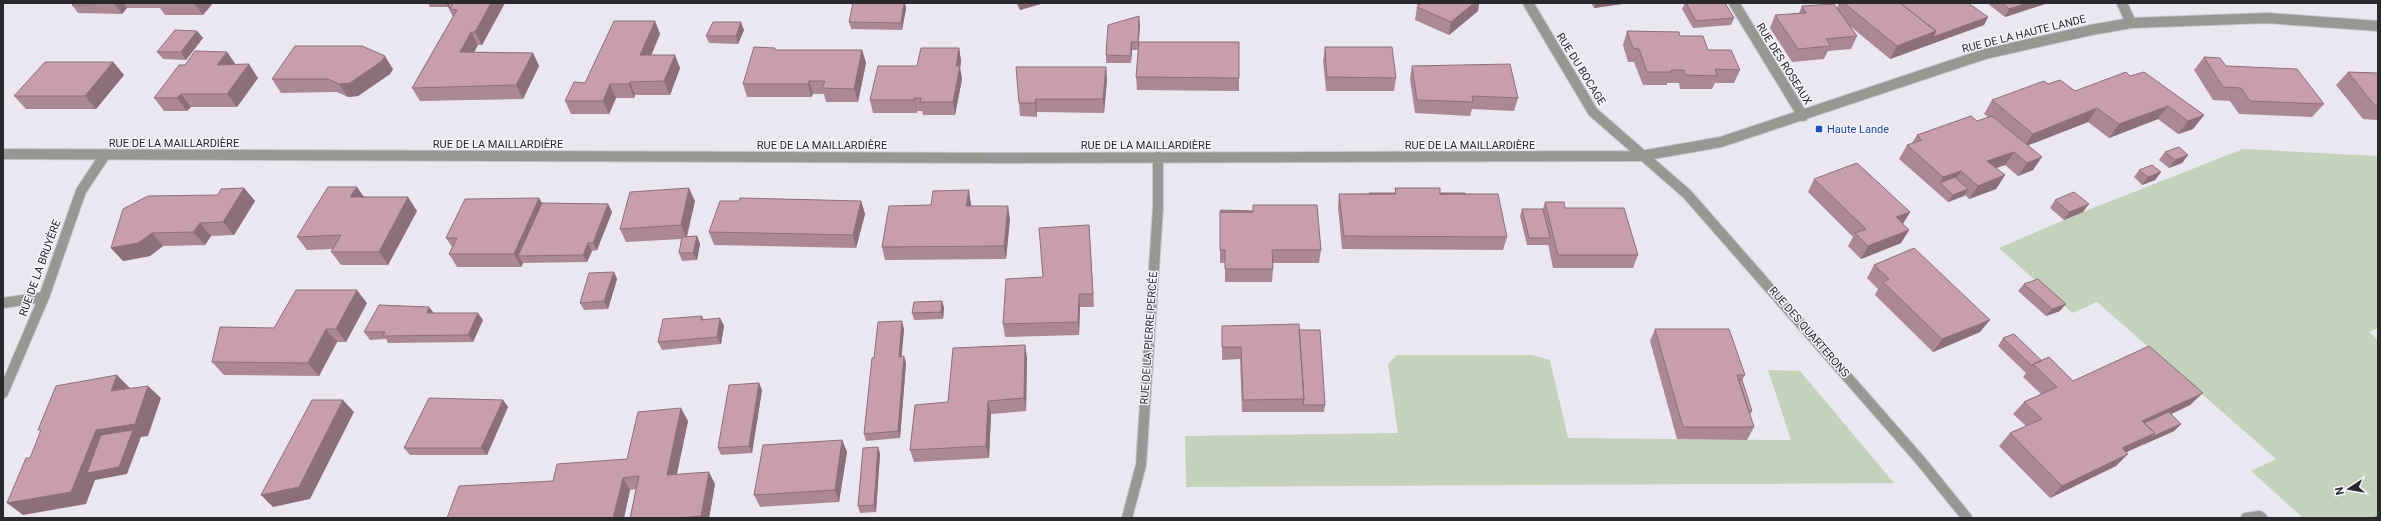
<svg xmlns="http://www.w3.org/2000/svg" width="2381" height="521" viewBox="0 0 2381 521" font-family="Roboto,sans-serif">
  <style>
    .green { fill: #c4d2bc }
    .lines { fill: none; stroke-linecap: round; stroke-linejoin: round }
    .minor-casing { stroke: #c7c5cd; stroke-width: 12 }
    .minor { stroke: #999794; stroke-width: 10 }
    .wall { fill: #ac8895 }
    .shaded-wall { fill: #8c6f79 }
    .building { fill: #c89ead; stroke: #8c6f79 }
    .transit-dot { fill: #1a4fb4; stroke: #f7f4fd; stroke-width: 1.5 }
    .labels { text-anchor: middle; dominant-baseline: central; stroke-width: 3; stroke-linejoin: round; paint-order: stroke }
    .street-label { font-size: 11px; fill: #29282b; stroke: #f7f4fd }
    .transit-label { font-size: 11px; fill: #164399; stroke: #f7f4fd; text-anchor: start }
  </style>
  <rect width="100%" height="100%" fill="#eae7f0"/>
  <path class="green" d="M2243,149L2378,156V328L2369,332L2378,340V518H2303L2251,471L2276,459L2097,302L2072,313L1999,248L2083,212Z
    M1397,355H1532L1550,360L1568,438L1791,440L1768,370L1800,371L1894,483L1186,487L1185,436L1398,433L1388,364Z"/>
  <g class="lines">
    <defs>
      <path id="minor" d="M1528,3L1593,112L1687,194L1920,460L1967,518
        M1734,3L1803,116
        M2122,3L2131,23
        M3,154L992,158L1641,156L1721,142L1985,54L2091,30L2131,23L2267,18L2378,26
        M3,303L44,297
        M3,393L44,297L81,191L105,155
        M1127,518L1141,465L1158,208V157
        M2246,518L2259,516L2262,518"/>
    </defs>
    <use href="#minor" class="minor-casing"/>
    <use href="#minor" class="minor"/>
  </g>
  <path class="wall" d="M74,3H213L203,15H165L160,8H127L122,14L78,13L72,5Z
    M428,3H505L482,45H478L474,52L533,53L539,66L523,99L420,101L412,88L453,16L452,15L448,7H430Z
    M853,3H905L906,9L902,30L851,29L849,22Z
    M1016,3H1044L1020,10Z
    M1414,3H1479L1478,11L1449,35L1415,20L1417,7L1418,5Z
    M1591,3H1629L1594,8Z
    M1685,3H1725L1734,18L1731,25L1693,28L1682,9Z
    M1839,3H1968L1988,17L1984,25L1890,59L1850,26L1857,36L1851,49L1828,51L1824,59L1792,62L1770,28L1775,15L1799,13L1802,6L1837,8Z
    M1987,3H2048L2005,17Z
    M655,21L660,34L651,55L680,68L670,95H635L634,98H616L609,114H571L565,101Z
    M1140,24L1139,42L1239,78V91L1137,90L1136,77L1138,50H1132L1131,63H1106V55Z
    M744,30L738,44L709,43L706,36Z
    M197,31L203,38L186,60L163,59L157,52Z
    M1627,31L1680,36L1708,50L1740,70L1734,83H1715L1712,89H1680L1679,83H1667V85H1643L1634,62H1628L1623,45Z
    M1325,47L1396,78L1394,91H1326L1323,61Z
    M959,48L961,61L960,68L962,79L955,115H923L922,111H917V113H873L870,100L917,66Z
    M776,50H862L866,63L858,102H826L824,94H813L811,97H747L743,84Z
    M227,52L236,65L258,78L237,107H191L187,111H164L154,98L185,65Z
    M2204,57L2226,66L2324,104L2312,117L2239,114L2230,101L2213,100L2194,70Z
    M113,62L124,75L96,109H26L14,96Z
    M1412,66L1518,98L1514,111L1472,109L1470,116L1415,113L1410,79Z
    M1106,67L1107,80L1104,113L1037,112V117L1020,116L1019,103Z
    M393,69L390,74L358,96L348,97L337,92L281,93L272,79Z
    M2348,72L2378,73V120L2363,119L2336,85Z
    M2130,76L2204,115L2193,129L2178,134L2158,119L2109,138L2088,122L2028,145L2033,170L2018,176L2005,165L1996,168L2005,175L1996,189L1969,199L1965,195L1964,196L1948,202L1899,159L1907,145L1912,143L1917,135L1977,121L1988,117L1984,114L1992,100L2048,84L2075,91Z
    M2165,152L2188,155L2182,163L2169,168L2159,160Z
    M2139,170L2161,172L2155,180L2142,185L2134,177Z
    M1814,179L1910,212L1903,224L1909,230L1901,243L1861,259L1848,246L1853,237L1808,192Z
    M357,187L363,197L417,211L388,265H341L331,252L333,249L307,250L297,237Z
    M244,188L255,201L234,235L211,236L205,245L163,246L150,256L123,261L111,248L218,195Z
    M1395,188L1440,193L1466,194L1507,237L1503,250L1342,249L1338,207L1339,194L1395,193Z
    M539,198L542,203L608,204L612,212L597,250L592,251L587,262L523,263L521,267H457L449,254L452,247L446,238Z
    M2055,200L2083,212L2064,220L2050,208Z
    M695,201L687,237L697,236L700,244L697,260L682,261L679,253L682,239L626,242L620,229Z
    M861,201L865,214L856,248L714,245L709,232Z
    M1545,202L1565,208L1638,255L1633,268H1553L1548,244V245H1527L1520,216L1522,209H1543Z
    M971,204V206L1010,219L1006,259L885,260L882,247L931,205Z
    M1220,212L1321,250L1319,263H1273V269L1272,282H1225V263H1220Z
    M1089,225L1094,307H1080L1079,335L1005,337L1003,324Z
    M1874,265L1980,332L1933,352L1875,295L1878,289L1867,278Z
    M614,272L617,279L608,309L584,310L580,303Z
    M2024,284L2060,311L2046,316L2018,291Z
    M942,301L944,308L943,319L914,320L912,313Z
    M367,303L346,342H337L319,376L224,375L212,362L274,328Z
    M429,307L434,313L483,320L473,342L388,343L386,339L370,340L364,332Z
    M702,316L704,320L720,318L724,326L721,344L662,350L658,342Z
    M1222,326L1299,330L1325,405L1324,412H1242L1240,359L1222,360Z
    M904,329L901,356L906,363L900,438L866,441L864,434L874,358Z
    M1655,329L1745,375L1742,380L1752,411L1750,415L1754,427L1747,440L1677,439L1650,341Z
    M2003,338L2042,361L2073,381L2190,405L2171,414L2181,424L2174,431L2126,452L2116,466L2050,498L1999,446L2010,433L2026,426L2013,414L2024,402L2041,394L2023,377L2026,373L1998,346Z
    M1027,357L1026,411L991,414L989,458L914,462L910,450L948,402Z
    M762,390L752,453L721,455L718,448Z
    M503,400L508,407L487,455H410L404,448Z
    M688,421L677,474L715,484L709,518H630L636,489L630,490L624,518H447L553,481L627,459Z
    M842,440L847,452L839,502L760,507L754,495Z
    M878,447L880,454L876,512L860,513L858,506Z"/>
  <path class="shaded-wall" d="M114,3H124L127,8L122,14Z
    M194,3H213L203,15Z
    M446,3H450L448,7Z
    M491,3H505L482,45L475,32Z
    M904,3H905L906,9L902,30L901,23Z
    M1019,3H1044L1020,10Z
    M1474,3H1479L1478,11L1449,35L1451,22Z
    M1596,3H1629L1594,8Z
    M2028,3H2048L2005,17L2009,9Z
    M1139,16L1140,24L1138,50V42Z
    M1988,17L1984,25L1890,59L1897,46L1936,31Z
    M655,21L660,34L646,68L640,55Z
    M741,22L744,30L738,44L736,36Z
    M197,31L203,38L186,60L181,52Z
    M471,32L478,45L467,65L460,52Z
    M1131,42L1132,50L1131,63Z
    M959,48L961,61L960,68L962,79L955,115L953,102L956,66Z
    M862,50L866,63L858,102L854,89Z
    M227,52L236,65H217Z
    M533,53L539,66L523,99L516,85Z
    M675,55L680,68L670,95L664,81Z
    M385,56L393,69L390,74L358,96L348,97L339,84Z
    M113,62L124,75L96,109L85,96Z
    M249,64L258,78L237,107L227,94Z
    M1106,67L1107,80L1104,113L1103,99Z
    M809,81L813,94L811,97L808,84Z
    M630,82L635,95L634,98L629,84Z
    M610,84L616,98L609,114L603,101Z
    M181,94L191,107L187,111L177,98Z
    M914,98L917,111V113L914,100Z
    M1036,99L1037,112V117L1035,103Z
    M2168,106L2158,119L2109,138L2119,124Z
    M2097,108L2088,122L2024,147L2033,134Z
    M2204,115L2193,129L2178,134L2188,121Z
    M2014,152L2005,165L1979,174L1987,161Z
    M2188,155L2182,163L2169,168L2175,160Z
    M2042,157L2033,170L2018,176L2027,163Z
    M1961,171L1953,184L1940,183L1943,177Z
    M2161,172L2155,180L2142,185L2148,177Z
    M2005,175L1996,189L1969,199L1978,186Z
    M357,187L366,200L350,197Z
    M244,188L255,201L234,235L223,222Z
    M689,188L695,201L686,238L681,225Z
    M1968,189L1964,196L1948,202L1953,195Z
    M969,190L971,204L969,219L966,206Z
    M408,197L417,211L388,265L379,252Z
    M539,198L546,211L518,256L523,263L521,267L514,254Z
    M861,201L865,214L856,248L853,235Z
    M608,204L612,212L597,250L593,243Z
    M2089,204L2083,212L2064,220L2069,212Z
    M1008,206L1010,219L1006,259L1004,246Z
    M1910,212L1902,225L1896,217Z
    M200,223L211,236L205,245L193,232Z
    M1089,225L1090,238L1094,307L1093,294Z
    M1909,230L1901,243L1861,259L1868,246Z
    M152,233L163,246L150,256L123,261L111,248Z
    M697,236L700,244L697,260L693,253Z
    M588,243L592,251L587,262L583,255Z
    M614,272L617,279L608,309L604,301Z
    M357,290L367,303L346,342L336,329Z
    M1079,294L1080,307L1079,335L1078,322Z
    M942,301L944,308L943,319L941,312Z
    M2066,304L2060,311L2046,316L2052,309Z
    M429,307L434,314L427,313Z
    M478,313L483,320L473,342L468,335Z
    M720,318L724,326L721,344L717,337Z
    M1990,320L1980,332L1933,352L1942,339Z
    M902,321L904,329L901,364L899,357Z
    M326,329L337,342L319,376L308,363Z
    M1025,345L1027,357L1026,411L1024,398Z
    M904,356L906,363L900,438L898,431Z
    M117,375L130,388L111,391Z
    M759,383L762,390L752,453L749,446Z
    M148,386L161,398L148,436L141,437L127,474L95,480L86,504L23,515L7,503Z
    M2203,393L2190,405L2140,429L2142,421Z
    M343,400L354,412L310,499L273,507L261,495Z
    M503,400L508,407L487,455L481,448Z
    M988,401L991,414L989,458L986,446Z
    M681,408L688,421L674,487L667,475Z
    M2181,424L2174,431L2143,445L2149,438Z
    M2155,433L2142,445L2110,460L2122,448Z
    M842,440L847,452L839,502L835,490Z
    M878,447L880,454L876,512L874,505Z
    M2128,454L2116,466L2050,498L2062,486Z
    M709,472L715,484L709,518H702L701,516Z
    M623,478L630,490L624,518H613Z"/>
  <path class="building" d="M74,3H92L94,5H72Z
    M450,3H453L451,7H448Z
    M453,3H491L475,32H471L460,52L533,53L516,85L412,88L457,10L450,9Z
    M853,3H904L901,23L849,22Z
    M1421,3H1474L1451,22L1417,7Z
    M1686,3H1725L1734,18L1696,21Z
    M1844,3H1900L1936,31L1897,46Z
    M1900,3H1968L1988,17L1933,37L1936,31Z
    M2002,3H2028L2009,9Z
    M1834,4L1857,36L1826,39L1831,46L1798,49L1775,15L1806,13L1802,6Z
    M1139,16L1138,42H1131V56L1106,55L1108,25Z
    M614,21H655L640,55H675L664,81L630,82L629,84H610L603,101H565L574,82L585,83Z
    M713,22H741L736,36H706Z
    M175,30L197,31L181,52H157Z
    M1627,31L1679,32L1680,36H1703L1708,50H1731L1740,70L1715,69L1717,76L1685,75L1684,70H1671V72H1647L1639,49L1633,48Z
    M1139,42H1239V78L1136,77Z
    M295,46H362L385,56L382,61L350,83L339,84L328,79H272Z
    M754,47L775,48V50H862L854,89L822,88L825,81H809L808,84H743Z
    M1325,47H1392L1396,78L1327,77Z
    M921,48H959L956,66H960L953,102H920L921,98H914V100H870L878,66H917Z
    M195,51L227,52L217,65L249,64L227,94H181L177,98H154L179,65H185Z
    M2204,57L2220,58L2226,66L2297,69L2324,104L2250,101L2241,88L2223,87Z
    M45,62H113L85,96H14Z
    M1510,64L1518,98L1472,96L1473,102L1417,100L1412,66Z
    M1016,67H1106L1103,99H1036L1035,103H1019Z
    M2126,72L2130,76L2144,72L2204,115L2188,121L2168,106L2119,124L2097,108L2033,134L1992,100L2044,81L2048,84L2060,80L2075,91Z
    M2348,72L2378,73V106H2375Z
    M1971,116L1977,121L1992,116L2042,157L2027,163L2014,152L1987,161L2005,175L1978,186L1961,171L1943,177L1907,145L1922,140L1917,135Z
    M2179,147L2188,155L2175,160L2165,152Z
    M1857,163L1910,212L1896,217L1909,230L1868,246L1855,233L1866,229L1814,179Z
    M2152,165L2161,172L2148,177L2139,170Z
    M1955,177L1968,189L1953,195L1940,183Z
    M328,187H357L350,197H408L379,252H331L341,235L297,237Z
    M244,188L223,222L200,223L193,232L152,233L138,243L111,248L123,209L148,196L218,195L221,189Z
    M689,188L681,225L620,229L630,192Z
    M1395,188H1440V194H1498L1507,237L1344,236L1339,194H1396Z
    M969,190L966,206H1008L1004,246L882,247L889,206L931,205L933,191Z
    M2074,192L2089,204L2069,212L2055,200Z
    M1369,193H1395V194H1369Z
    M1440,193H1465L1466,194H1440Z
    M539,198L514,254H449L457,238H446L465,199Z
    M740,198L861,201L853,235L709,232L720,201H739Z
    M1545,202H1564L1565,208H1624L1638,255H1558Z
    M542,203L608,204L593,243H588L583,255L518,256Z
    M1253,205H1317L1321,250H1272L1273,269H1225V250H1220V212H1253Z
    M1522,209H1543L1550,238H1529Z
    M1221,210L1253,211V212H1220Z
    M1089,225L1093,294H1079L1078,322L1003,324L1006,279L1043,277L1039,228Z
    M697,236L693,253H679L682,237Z
    M1914,248L1990,320L1942,339L1883,282L1889,279L1874,265Z
    M614,272L604,301L580,303L589,273Z
    M2038,279L2066,304L2052,309L2024,284Z
    M296,290H357L336,329H326L308,363L212,362L220,327L274,328Z
    M942,301L941,312L912,313L914,302Z
    M379,305L429,307L427,313H478L468,335L383,336L385,332H364Z
    M702,316L701,320L720,318L717,337L658,342L663,319Z
    M902,321L899,357L904,356L898,431L864,434L872,358H874L878,322Z
    M1299,324L1304,399L1243,400L1241,347H1222V326Z
    M1655,329H1729L1745,375H1737L1754,427H1683Z
    M1299,330H1320L1325,405H1303L1304,399Z
    M2014,334L2042,361L2033,364L2032,366L2003,338Z
    M1025,345L1024,398L988,401L986,446L910,450L915,405L948,402L953,348Z
    M2149,346L2203,393L2142,421L2155,433L2122,448L2128,454L2062,486L2010,433L2042,419L2024,402L2057,387L2033,364L2049,357L2073,381Z
    M117,375L111,391L148,386L135,424L96,430L71,492L7,503L26,458H30L41,430H38L56,386Z
    M1739,380H1742L1752,411H1749Z
    M759,383L749,446L718,448L729,385Z
    M429,398L503,400L481,448H404Z
    M312,400H343L299,487L261,495Z
    M681,408L667,475L709,472L701,516L679,518H630L639,476L623,478L613,518H447L459,486L553,481L557,464L627,459L638,412Z
    M2169,412L2181,424L2149,438L2155,433L2144,423Z
    M133,430L119,467L87,473L101,435Z
    M842,440L835,490L754,495L763,445Z
    M878,447L874,505L858,506L863,448Z
    M2378,516V518H2373Z"/>
  <rect class="transit-dot" x="1815" y="125" width="8" height="8" rx="2"/>
  <g class="labels">
    <g class="street-label">
      <text transform="translate(2024 34) rotate(-14)">RUE DE LA HAUTE LANDE</text>
      <text transform="translate(1784 64) rotate(58)">RUE DES ROSEAUX</text>
      <text transform="translate(1581 69) rotate(58)">RUE DU BOCAGE</text>
      <text x="174" y="143">RUE DE LA MAILLARDIÈRE</text>
      <text x="498" y="144">RUE DE LA MAILLARDIÈRE</text>
      <text x="822" y="145">RUE DE LA MAILLARDIÈRE</text>
      <text x="1146" y="145">RUE DE LA MAILLARDIÈRE</text>
      <text x="1470" y="145">RUE DE LA MAILLARDIÈRE</text>
      <text transform="translate(40 268) rotate(-70)">RUE DE LA BRUYÈRE</text>
      <text transform="translate(1809 332) rotate(49)">RUE DES QUARTERONS</text>
      <text transform="translate(1149 338) rotate(-86)">RUE DE LA PIERRE PERCÉE</text>
    </g>
    <g class="transit-label">
      <text x="1827" y="129">Haute Lande</text>
    </g>
  </g>
  <rect width="2381" height="521" fill="none" stroke="#29282b" stroke-width="8"/>
  <g transform="translate(2349 489) rotate(258)" stroke="#f7f4fd" stroke-width="3" paint-order="stroke">
  <path d="M0-3L7 15L0 10L-7 15Z" fill="#29282b"/>
  <text y="-6" font-size="11" font-weight="bold" text-anchor="middle" fill="#29282b">N</text>
  </g>
</svg>
